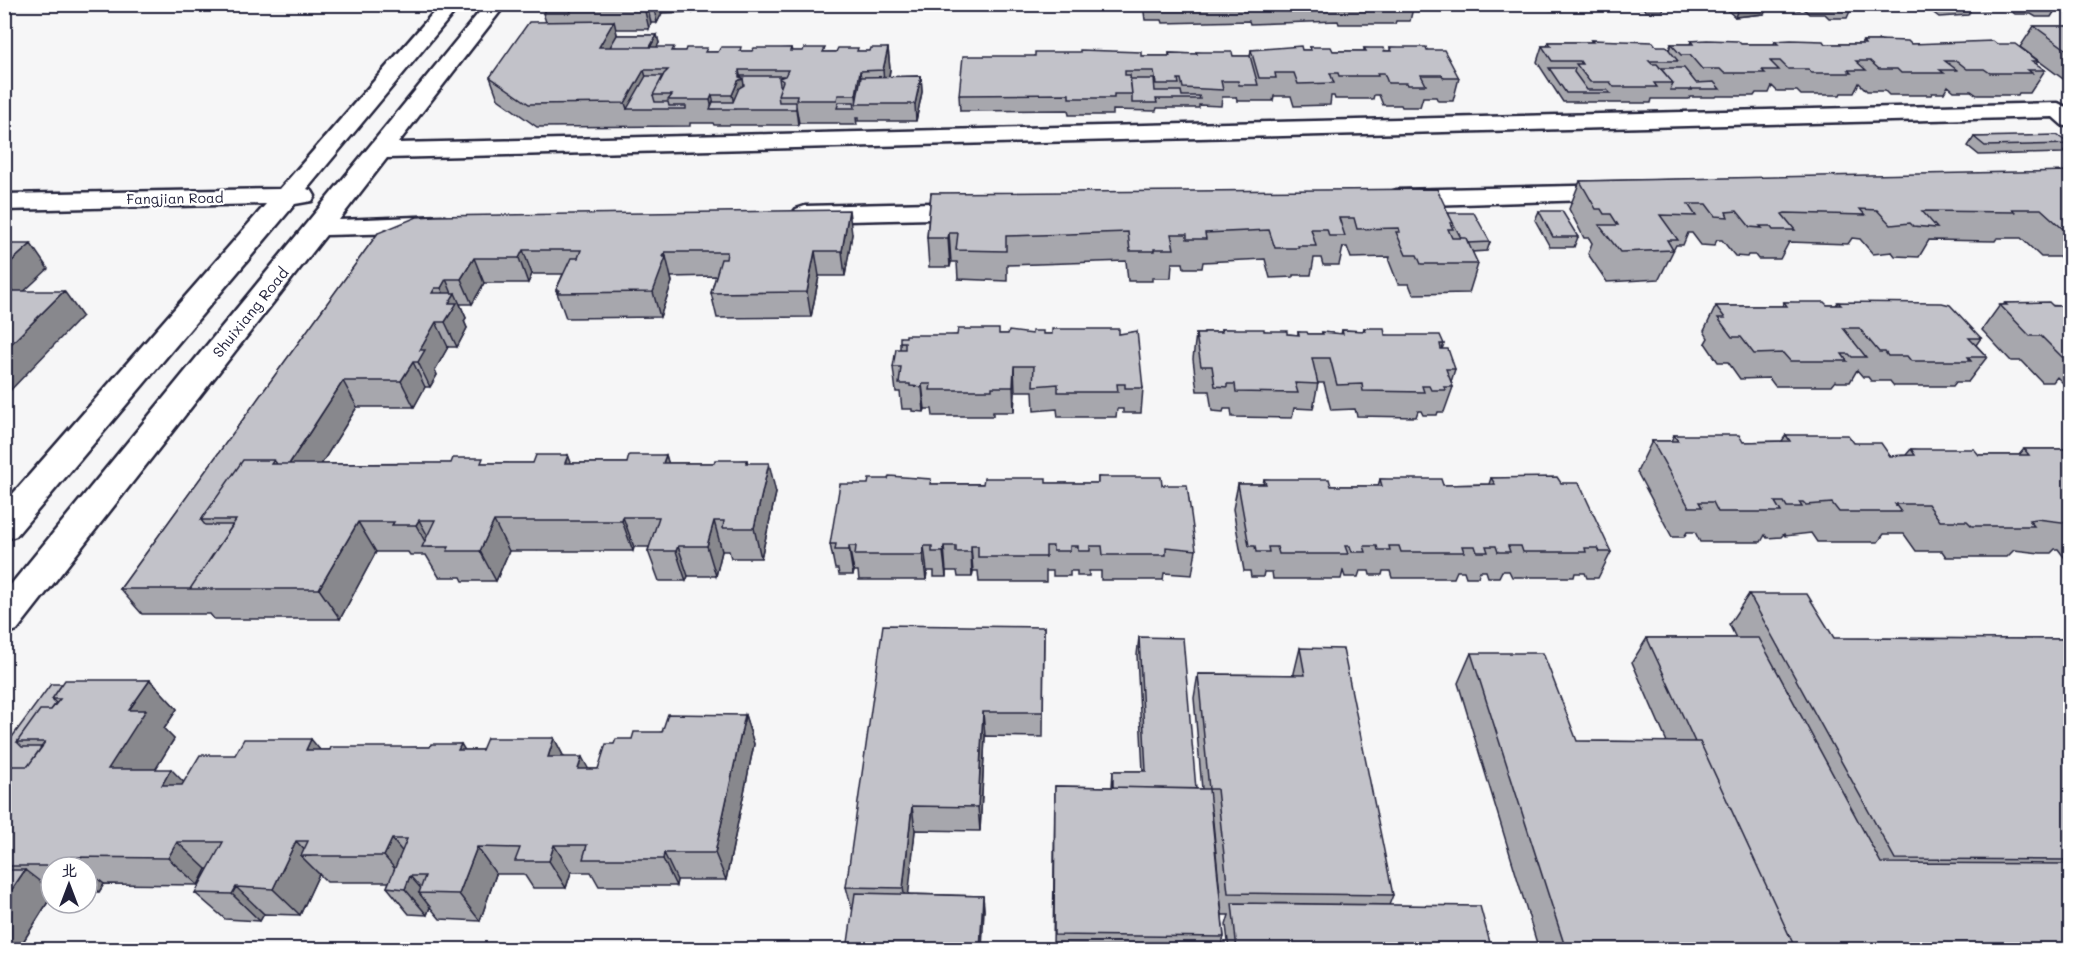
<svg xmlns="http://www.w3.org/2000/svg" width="2075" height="954" viewBox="0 0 2075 954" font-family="Mali,'LXGW WenKai TC',sans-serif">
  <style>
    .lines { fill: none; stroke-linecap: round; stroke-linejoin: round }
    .minor-casing { stroke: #22223b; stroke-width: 5 }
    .minor { fill: #fff; fill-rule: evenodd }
    .wall { fill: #a7a7ad; stroke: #22223b; stroke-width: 1.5 }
    .shaded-wall { fill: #88888d; stroke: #22223b; stroke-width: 1.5 }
    .building { fill: #c2c2c9; stroke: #22223b; stroke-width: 1.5 }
    .labels { text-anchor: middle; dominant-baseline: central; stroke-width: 4.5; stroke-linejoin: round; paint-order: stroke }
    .far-street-label { font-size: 14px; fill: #22223b; stroke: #fff }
    .street-label { font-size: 15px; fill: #22223b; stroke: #fff }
  </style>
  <rect width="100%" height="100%" fill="#f6f6f7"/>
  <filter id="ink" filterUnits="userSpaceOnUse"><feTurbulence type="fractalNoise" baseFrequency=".0167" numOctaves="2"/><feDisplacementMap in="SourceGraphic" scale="12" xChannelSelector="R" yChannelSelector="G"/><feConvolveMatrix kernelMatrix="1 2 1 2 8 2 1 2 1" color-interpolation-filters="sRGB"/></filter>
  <g filter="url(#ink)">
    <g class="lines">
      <defs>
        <path id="minor" d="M441,4H461L307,189L312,191L315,196L312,201L295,204L16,536L4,540V504L266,204L4,210V194L280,189Z
          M486,4H506L398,143L2058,103L2070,109V127L2062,125L2053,117L387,158L339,220L442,216L451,219L455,224L451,229L442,232L326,235L17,630L4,635V593Z
          M1620,185L1629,187L1632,192L1629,197L1620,199L1396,206L1387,203L1383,198L1387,193L1396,190Z
          M975,202L984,205L988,210L984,215L975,218L805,222L796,219L792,214L796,209L805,206Z"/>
      </defs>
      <use href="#minor" class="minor-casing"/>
      <use href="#minor" class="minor"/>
    </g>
    <path class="wall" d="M549,4H696L693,12L662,13L657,23H651L649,29H616L617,35H657L659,43L656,47L675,51L708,52L752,51L791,48L792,51L825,52L870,51L888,48L890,70L889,77L921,76L922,92L916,121H858V118H856L857,125H840L839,123H799L798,125H714L713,123H690V126L537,127L498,99L490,77L546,22L543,13Z
      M1143,4H1414L1410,21H1396L1395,24H1339L1338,21L1250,24L1249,21L1163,23L1162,20H1145Z
      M1546,4H1582L1581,9L1550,10Z
      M1625,4H1665L1663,11H1646L1643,8H1628Z
      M1691,4H1874L1871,11L1851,9L1847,18H1829L1825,14H1809L1801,6L1800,10L1767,8L1764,14L1735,17L1725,8H1710L1709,11H1697Z
      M1892,4H2070V9H2056L2051,17H2036L2031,14H2015L2004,6L2002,10L1971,9L1968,15L1939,17L1927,8L1899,10Z
      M2034,26H2070V84L2020,47Z
      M1591,40L1656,46L1669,50L1671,44H1690L1691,41L1741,44H1774L1775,41L1825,44H1861L1863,41H1878L1879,40L1911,44H1997L2038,61L2036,64L2045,70L2030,93H2019L2018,95H1977L1971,91H1954L1948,86L1944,93H1932L1931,95H1889L1885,91H1867L1859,83L1854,93H1841L1840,95H1801L1797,91H1777L1772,86L1769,93H1756L1754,96H1717L1716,97H1690L1689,99H1652L1651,103H1608L1607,102H1563L1537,62L1542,46H1547L1549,42H1591Z
      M1310,47L1333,51H1364V48L1390,51V47L1427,50L1459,78L1453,101H1438L1436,97H1423L1420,107H1402L1401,105H1383L1379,95H1374L1373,99H1335L1334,96H1331L1330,105L1294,106L1291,96H1274L1273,101H1237L1236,97H1222L1221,106L1199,105V108H1157L1156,111L1113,110V115H1069L1068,110L960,111L959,95L1141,56H1169V53L1196,54V52L1233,56H1250L1251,50H1310Z
      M1974,137L2069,144L2063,153L1979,155L1968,146Z
      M2070,173V255L2064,254L2062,257H2041L2021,238H1997L1995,241L1929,240L1919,257L1895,256L1892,252L1873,254L1860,239L1852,238L1848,244L1789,242L1780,259H1758L1755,255H1748L1747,257L1735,256L1722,240H1717L1714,246L1701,245L1692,233H1688L1683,245H1676L1659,279L1607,282L1588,254L1592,243L1589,238H1584L1569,209L1580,181Z
      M931,193L1448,213L1490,242L1487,251L1472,252L1478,264L1469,293L1413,294L1409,284H1398L1389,261L1390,257L1351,258L1347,247H1343L1339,265H1323L1321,258H1314L1311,275H1293V277L1270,278L1265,259L1203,262L1202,268H1184L1183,263H1172L1171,278H1152V281H1128L1126,261L1007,265V281L958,279L957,262H951L950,267H929L927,238Z
      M1539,211L1578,237L1574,247H1550L1535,220Z
      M378,233L852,234L845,276H819L811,317L717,318L711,293L716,276L671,277L672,282L660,317L566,318L556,290L563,274H532L528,283H484L472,304H460L466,318L464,321L467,328L457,347H448L435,370L437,375L430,387H425L414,407H357L321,464L533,463L568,455L571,463H627L666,455L668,463H714L747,460L748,463L776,493L761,558H731L729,551H722L716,576H688L686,581H659L648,551L649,547H634L633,551H509L496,581H463L461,577H439L426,555H410L408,552H376L340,619H214L210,614H142L120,589Z
      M1784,302L1827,305H1836L1838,302L1981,338L1976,345L1987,357L1968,382H1956L1953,386H1894L1890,381H1871L1868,377H1863L1857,370L1850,382H1836L1835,381L1831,386H1775L1769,378L1740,379L1728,362H1718L1705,343L1708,338L1704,331L1716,306H1782Z
      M2005,303L2063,306L2066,303H2070V386H2066L2057,377L2053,382H2042L2022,361H2011L1982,330L2000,305H2003Z
      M1364,328L1385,335L1444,344L1442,349L1455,369L1451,382L1453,387L1444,412H1438L1437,415H1423L1421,411H1418L1416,417L1357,416L1355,409L1331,410L1324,383H1318L1313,409L1294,408L1292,418L1232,417L1231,409H1224L1223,412L1212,411L1209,391H1197L1193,359L1196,334H1203L1204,332H1221V329L1264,331L1287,334L1298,335V332L1308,334H1322V332L1341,334L1342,330L1363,331Z
      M999,334H1119L1143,388L1141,413H1123V409H1117L1116,417H1058L1057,409L1034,411L1033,391H1015L1014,412H993V416H933L932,409H925L924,412L912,411V409H902L900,392H896L893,367L900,349V342L957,335Z
      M1674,435L1743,442L1782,441L1786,435L1854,443L1890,456L1906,455L1911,449L1979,455H2019L2024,449H2070V557H2064L2058,549H2055L2051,553H2040L2014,550L2007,557H1946L1942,551H1916L1904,534H1884L1878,542H1817L1811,533L1785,536L1784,534L1781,537L1767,538L1765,535L1761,542H1700L1695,532H1687L1684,537H1672L1637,472L1652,441H1671Z
      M1098,477L1162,485L1196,550L1192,575L1164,573L1163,580H1101V571H1089V576H1077V571H1070V576H1053V571H1046V582H979L978,571H973L972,577H958L957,571H946V577H934V571H927L926,580H859L858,571H854L853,575H839L838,569H835L830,544L931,484L1098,483Z
      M1491,478L1561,483L1611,552L1598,578H1587L1585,573H1575L1574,577H1512L1509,571H1502L1499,577H1488L1486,571H1480L1478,577H1466L1464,571H1457L1454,578H1392L1390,571H1383L1382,575H1370L1369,571H1360L1358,577H1345L1343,571L1341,579H1273L1272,572H1264L1263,577H1251L1250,571H1244L1233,509L1238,484H1263L1264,479L1331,486H1378L1380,479L1443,485L1489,484Z
      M1749,594L1834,638L2070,639V950H1539L1458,683L1471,653L1577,741L1667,742L1632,662L1647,638H1736L1729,624Z
      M1044,627L1043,737L985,736L980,831L915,830L908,894L983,896L984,911L852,909L846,887Z
      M1139,637L1196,789H1202L1194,698L1198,674L1294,675V673L1300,648L1393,895L1389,905L1492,950H1229L1226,925L1229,915H1222L1212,812H1211L1224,937L1220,950H1053L1055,786L1112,787L1113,771H1143L1137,655Z
      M150,680L177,709L164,729L174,739L155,769L184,782L235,755L320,750L430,747L461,744L464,750H482L554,738L564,757L589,769H598L614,744L662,732L745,715L754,744L726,880H677L676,886H599L591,872H571L566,888H533L524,874H496L480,921L440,919L430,907L427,915L409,914L387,887L389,882H327L319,874L300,915L264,914L260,921L225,919L195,893L208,869H206L198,885L104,884L99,892H87V867H51V897L18,950H4V748L62,684Z"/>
    <path class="shaded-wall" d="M4,4H20L4,15Z
      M645,4H647L651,23L649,29L644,7Z
      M653,4H660L662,13L657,23Z
      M691,4H696L693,12Z
      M1740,4H1769L1764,14L1735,17Z
      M614,21L619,43L609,60L599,47Z
      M657,35L659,43L645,69L643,60Z
      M888,48L890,70L885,93L883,70Z
      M644,70L650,92L627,109L625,103Z
      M739,70L741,80L743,78L747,101L735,109L732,95L738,81Z
      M860,71L863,93L857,104L856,95Z
      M921,76L922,92L916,121L915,104Z
      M712,95L715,109H712L710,100Z
      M796,106L799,123L798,125L796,109Z
      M849,210L852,234L845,276L842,251Z
      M949,233L951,262L950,267L948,238Z
      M31,244L48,269L4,310V268Z
      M523,250L532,274L528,283L519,258Z
      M815,251L819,276L811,317L807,292Z
      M665,252L672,282L660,317L653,292Z
      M474,258L484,283L472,304L461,279Z
      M446,279L453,296L455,293L466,318L464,321L467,328L457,347L445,322L452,311L441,288Z
      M64,291L82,316L4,397V351Z
      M436,322L448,347L435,370L437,375L430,387L418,362L420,350Z
      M413,362L425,387L414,407L401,381Z
      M1014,366L1015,391L1014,412L1013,387Z
      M343,381L357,407L302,495L286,469Z
      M922,384L925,409L924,412L922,387Z
      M568,455L580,485L565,463Z
      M666,455L675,485L663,463Z
      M769,463L776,493L761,558L754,528Z
      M623,517L634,547L633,551L622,521Z
      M419,520L434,547H428L416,525Z
      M494,521L509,551L496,581L480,551Z
      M714,521L722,551L716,576L707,546Z
      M358,522L376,552L340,619L319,589Z
      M678,546L688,576L686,581L676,551Z
      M849,546L854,571L853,575L849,550Z
      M924,546L927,571L926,580L923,555Z
      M944,546L946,571V577L943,552Z
      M971,546L973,571L972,577L971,552Z
      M150,680L177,709L164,729L174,739L138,798L108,769L129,710Z
      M983,712L985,736L980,831L978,807Z
      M745,715L754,744L726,880L715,853Z
      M554,738L569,767L548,757Z
      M311,739L335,768L306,750Z
      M461,744L479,773L458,750Z
      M582,757L597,785L578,769Z
      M171,769L199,798L162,785Z
      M912,806L915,830L907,910L903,888Z
      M392,839L414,866L406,882L384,856Z
      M296,841L310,856H301L319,874L300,915L273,889Z
      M177,842L206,869L198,885L168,858Z
      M554,845L571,872L566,888L549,861Z
      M477,847L496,874L480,921L459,894Z
      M664,853L677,880L676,886L663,859Z
      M71,857L84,867H67L65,866Z
      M25,870L51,890V897L18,950H4V901Z
      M87,870L104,884L99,892L87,883Z
      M410,876L425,893H419L430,907L427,915L405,889Z
      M236,887L264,914L260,921L232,894Z
      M983,896L984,911L982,950H980Z"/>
    <path class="building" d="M549,4H569L571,13H543Z
      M572,4H645L644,7L569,8Z
      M614,21L599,47H674L672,51H685L686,48H707L705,52H718L721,47H741L740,51H752L754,48H791L790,51H803L804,48H825L823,52H836L838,48H858L857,51H870L871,48H888L883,70L860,71L856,95H838L837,100H796L797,95H778L783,81L779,78L785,76L788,70H739V77L743,78L738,81L732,95H712L710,100H668L672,95H653L664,74L668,70H644L625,103L529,104L490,77L529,22Z
      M2034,26H2070V52Z
      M617,35H657L650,47H610Z
      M1591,40L1653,42L1656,46H1666L1678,61H1649L1652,64H1657L1673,83H1654L1657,87H1614L1610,82H1590L1576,64H1582L1580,61H1552L1542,46H1551L1549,42H1593Z
      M1707,40L1738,41L1741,44H1778L1775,41L1791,40L1823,41L1825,44H1865L1863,41H1880L1879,40L1908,41L1911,44L1993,41L1997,44H2015L2038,61H2032L2045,70H2028L2032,73H1990L1984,69H1967L1957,61H1945L1957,70H1940L1944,73H1901L1897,69H1879L1870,61H1856L1866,70H1848L1851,73H1812L1808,69H1788L1780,61H1770L1779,70H1762L1765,73H1724L1720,69H1702L1690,55H1681L1671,44H1693L1691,41Z
      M1301,46L1302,50H1311L1310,47H1331L1333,51H1366L1364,48H1383L1384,51H1392L1390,47H1426L1427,50H1444L1459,78H1444L1442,75H1421L1426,85H1408L1407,83H1388L1384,73H1377L1378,76H1339L1338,73H1330L1334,83L1298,84L1294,73H1275L1276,78H1259L1251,50Z
      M1080,50L1141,52V56H1170L1169,53L1197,54L1196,52H1232L1233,56H1250L1258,85H1239L1238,81H1221L1223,90L1183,88L1181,79H1178L1179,84H1156L1154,71H1125V75H1130L1132,94H1114V98H1069V94L959,95L963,56H1035V52H1080Z
      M1549,68H1575L1574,72L1587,90H1607L1610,93H1566Z
      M1660,68H1684L1696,83L1714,82L1720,89H1691L1693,90H1670L1673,83Z
      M646,76H663L653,95L655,102H668L669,106H686V109H627Z
      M740,76H784L779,78L780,85L781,86L778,95L779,102H796V109H710L713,102H733L739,88L744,85L743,78L740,77Z
      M921,76L915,104H856L861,77Z
      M1130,79H1154L1155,91H1181L1182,96H1199L1200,99H1156L1157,103H1132V94Z
      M839,102H854L855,108H837Z
      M2057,135L2069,144L1985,146L1974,137Z
      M2068,171L2070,173V228H2062L2041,209H2012L2015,212L1922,211L1937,228L1913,226L1910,223L1891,225L1877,210L1860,209L1865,215L1785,213L1782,214L1795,230H1773L1770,226H1760L1762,228L1750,227L1737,211L1726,212L1728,217L1715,216L1706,204H1688L1696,216L1660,215L1678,240H1667L1673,250L1620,252L1599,225H1618L1611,214H1604L1601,209H1596L1580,181Z
      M1437,189L1453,223H1450L1453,229H1448L1452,238H1466L1478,264H1421L1417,255H1406L1396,232H1400L1399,228L1357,229L1354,218H1339L1345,236H1329L1327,229H1311L1316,246H1298L1299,248H1275L1269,230L1205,233L1206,239H1187V234H1171L1174,249H1154V251H1130L1128,232L1006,236V251L956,250L958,233H949L948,238H927L931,193Z
      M849,210L842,251H815L807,292L711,293L721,259H726L727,252H665L663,257H666L653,292L557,293L559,290H556L571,258H578L581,250H523L519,258H474L461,279H446L441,288H435L432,293H455L449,303H457L445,322H436L420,350H425L418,362H413L401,381H343L289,464H277L274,460H243L201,520L205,525H233L190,589H120L378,233L417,217L435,216Z
      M1539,211H1562L1578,237H1553Z
      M1448,213H1474L1490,242L1468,243L1466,238H1461Z
      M4,244H31L4,268Z
      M4,291H64L4,351Z
      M1784,302H1824L1827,305H1841L1838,302L1942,303L1950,305L1981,338H1969L1987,357H1968L1971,361H1911L1907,356H1888L1885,352H1879L1859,328H1843L1866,357H1852L1849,354H1842L1847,361H1790L1783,353L1754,354L1741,337H1732L1718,318H1725L1716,306H1787Z
      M2049,302L2053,306H2069L2066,303H2070V352H2067L2070,355V357H2062L2041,336H2030L2000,305H2007L2005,303Z
      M1364,328H1384L1385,335H1440L1444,344H1440L1441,349H1448L1455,369H1446L1453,387H1444L1446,390H1431L1429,386H1422L1424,392L1363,391L1362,384L1337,385L1330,358H1312L1318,384L1295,383L1298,393L1236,392L1235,384H1227V387L1215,386L1212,366H1201L1196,334H1204V332H1222L1221,329H1264V331H1287V334L1299,335L1298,332H1307L1308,334H1323L1322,332L1343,334L1342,330L1365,331Z
      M958,329H999V334H1008L1009,331L1032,334V331H1043V334H1052V329H1119V334L1137,331L1143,388H1125V384H1117L1118,392H1058V384L1033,386L1034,366H1014L1013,387H992V390H930L931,384H922V387L910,386V384H899L901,367H893L896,349H905V342H900V337H906V335H957Z
      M1674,435H1739L1743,442L1790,441L1786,435H1848L1854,443H1881L1890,456L1915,455L1911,449H1974L1979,455H2029L2024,449H2070V523L2037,519L2029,520L2034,526H1972L1967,521H1940L1928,504H1895L1901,512H1839L1832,503L1806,505L1803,502H1799L1802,507H1787L1784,502H1775L1781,512H1718L1713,502H1699L1702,507H1689L1652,441H1678Z
      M536,455H568L565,463H627L629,455H666L663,463H714L715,460H747L746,463H769L754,528H723L724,521H714L707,546H678L676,551H648L659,517H623L622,521H494L480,551H447L449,547H422L435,520H419L416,525H392L394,522H358L319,589H190L236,520H201L243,460H274L271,464H397L398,463H451L453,458H483L481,463H533Z
      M889,476L931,479L930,484H983L984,478H1046V483H1098V477H1161L1162,485H1187L1196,550L1166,547V555H1103L1102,546H1090V551H1078V546H1070V551H1053V546H1046V557H978V546H971V552H956V546H944L943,552H932V546H924L923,555H855L856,546H849V550H835L836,544H830L840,484H868L869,479H888Z
      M1557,477L1561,483H1579L1611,552H1600L1598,548H1585L1586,552H1523L1521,546H1508L1510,552H1498L1496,546H1486L1488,552H1477L1475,546H1462L1464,552H1401L1399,546H1389L1390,550H1378L1377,546H1364L1366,552H1352L1350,546H1345L1348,554H1279L1277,547H1268L1269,552H1256L1255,546H1249L1238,484H1266L1264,479H1329L1331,486H1382L1380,479H1441L1443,485L1495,484L1491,478Z
      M1749,594H1807L1834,638L2070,639V860L1895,859Z
      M883,625L1044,627L1043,712H983L978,807L912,806L903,888L846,887Z
      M1139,637L1183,638L1196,789L1113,787V771H1146Z
      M1647,638H1759L1881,863L2070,864V950H1796L1700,742H1695Z
      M1300,648L1343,649L1393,895L1228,893L1217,789H1209L1198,674L1305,675Z
      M1471,653H1543L1577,741L1700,742L1796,950H1566Z
      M65,680H150L129,710H146L108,769H171L162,785H182L200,755H235L244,739H311L306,750H330L331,747H430L431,744H461L458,750H482L487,738H554L548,757H582L578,769H598L606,744H614L616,739H632L634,732H662L668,714L745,715L715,853H664L663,859H583L587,845H554L549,861H515L520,848L477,847L459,894L419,893L425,876H410L405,889L387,887L407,839H392L384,856H301L308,841H296L273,889L236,887L232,894L195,893L223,842H177L168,858L71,857L65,866H4V776L12,766H28L45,742H17L40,710H51L60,699H52Z
      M51,684H62L52,699L56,703L51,710H40L17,742L22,747H42L28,766H12L4,776V748Z
      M1055,786L1209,789L1224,937L1054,935Z
      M4,870H25L4,901Z
      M855,893L983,896L980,950H847Z
      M1232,903L1480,906L1492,950H1237Z"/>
  </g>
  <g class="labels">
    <g class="far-street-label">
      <text transform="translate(175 198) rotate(-1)">Fangjian Road</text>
    </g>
    <g class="street-label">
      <text transform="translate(250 312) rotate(-51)">Shuixiang Road</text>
    </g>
  </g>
  <rect width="2075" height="954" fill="none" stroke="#fff" stroke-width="24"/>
  <rect x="12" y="12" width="2051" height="930" fill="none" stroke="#22223b" stroke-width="2" filter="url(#ink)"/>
  <g transform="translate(69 885)"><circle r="28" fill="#ffffff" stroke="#a7a7b1" stroke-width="1.5"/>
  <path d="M0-4.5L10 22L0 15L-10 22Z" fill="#22223b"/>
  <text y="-9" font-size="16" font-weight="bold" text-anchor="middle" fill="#22223b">北</text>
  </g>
</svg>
